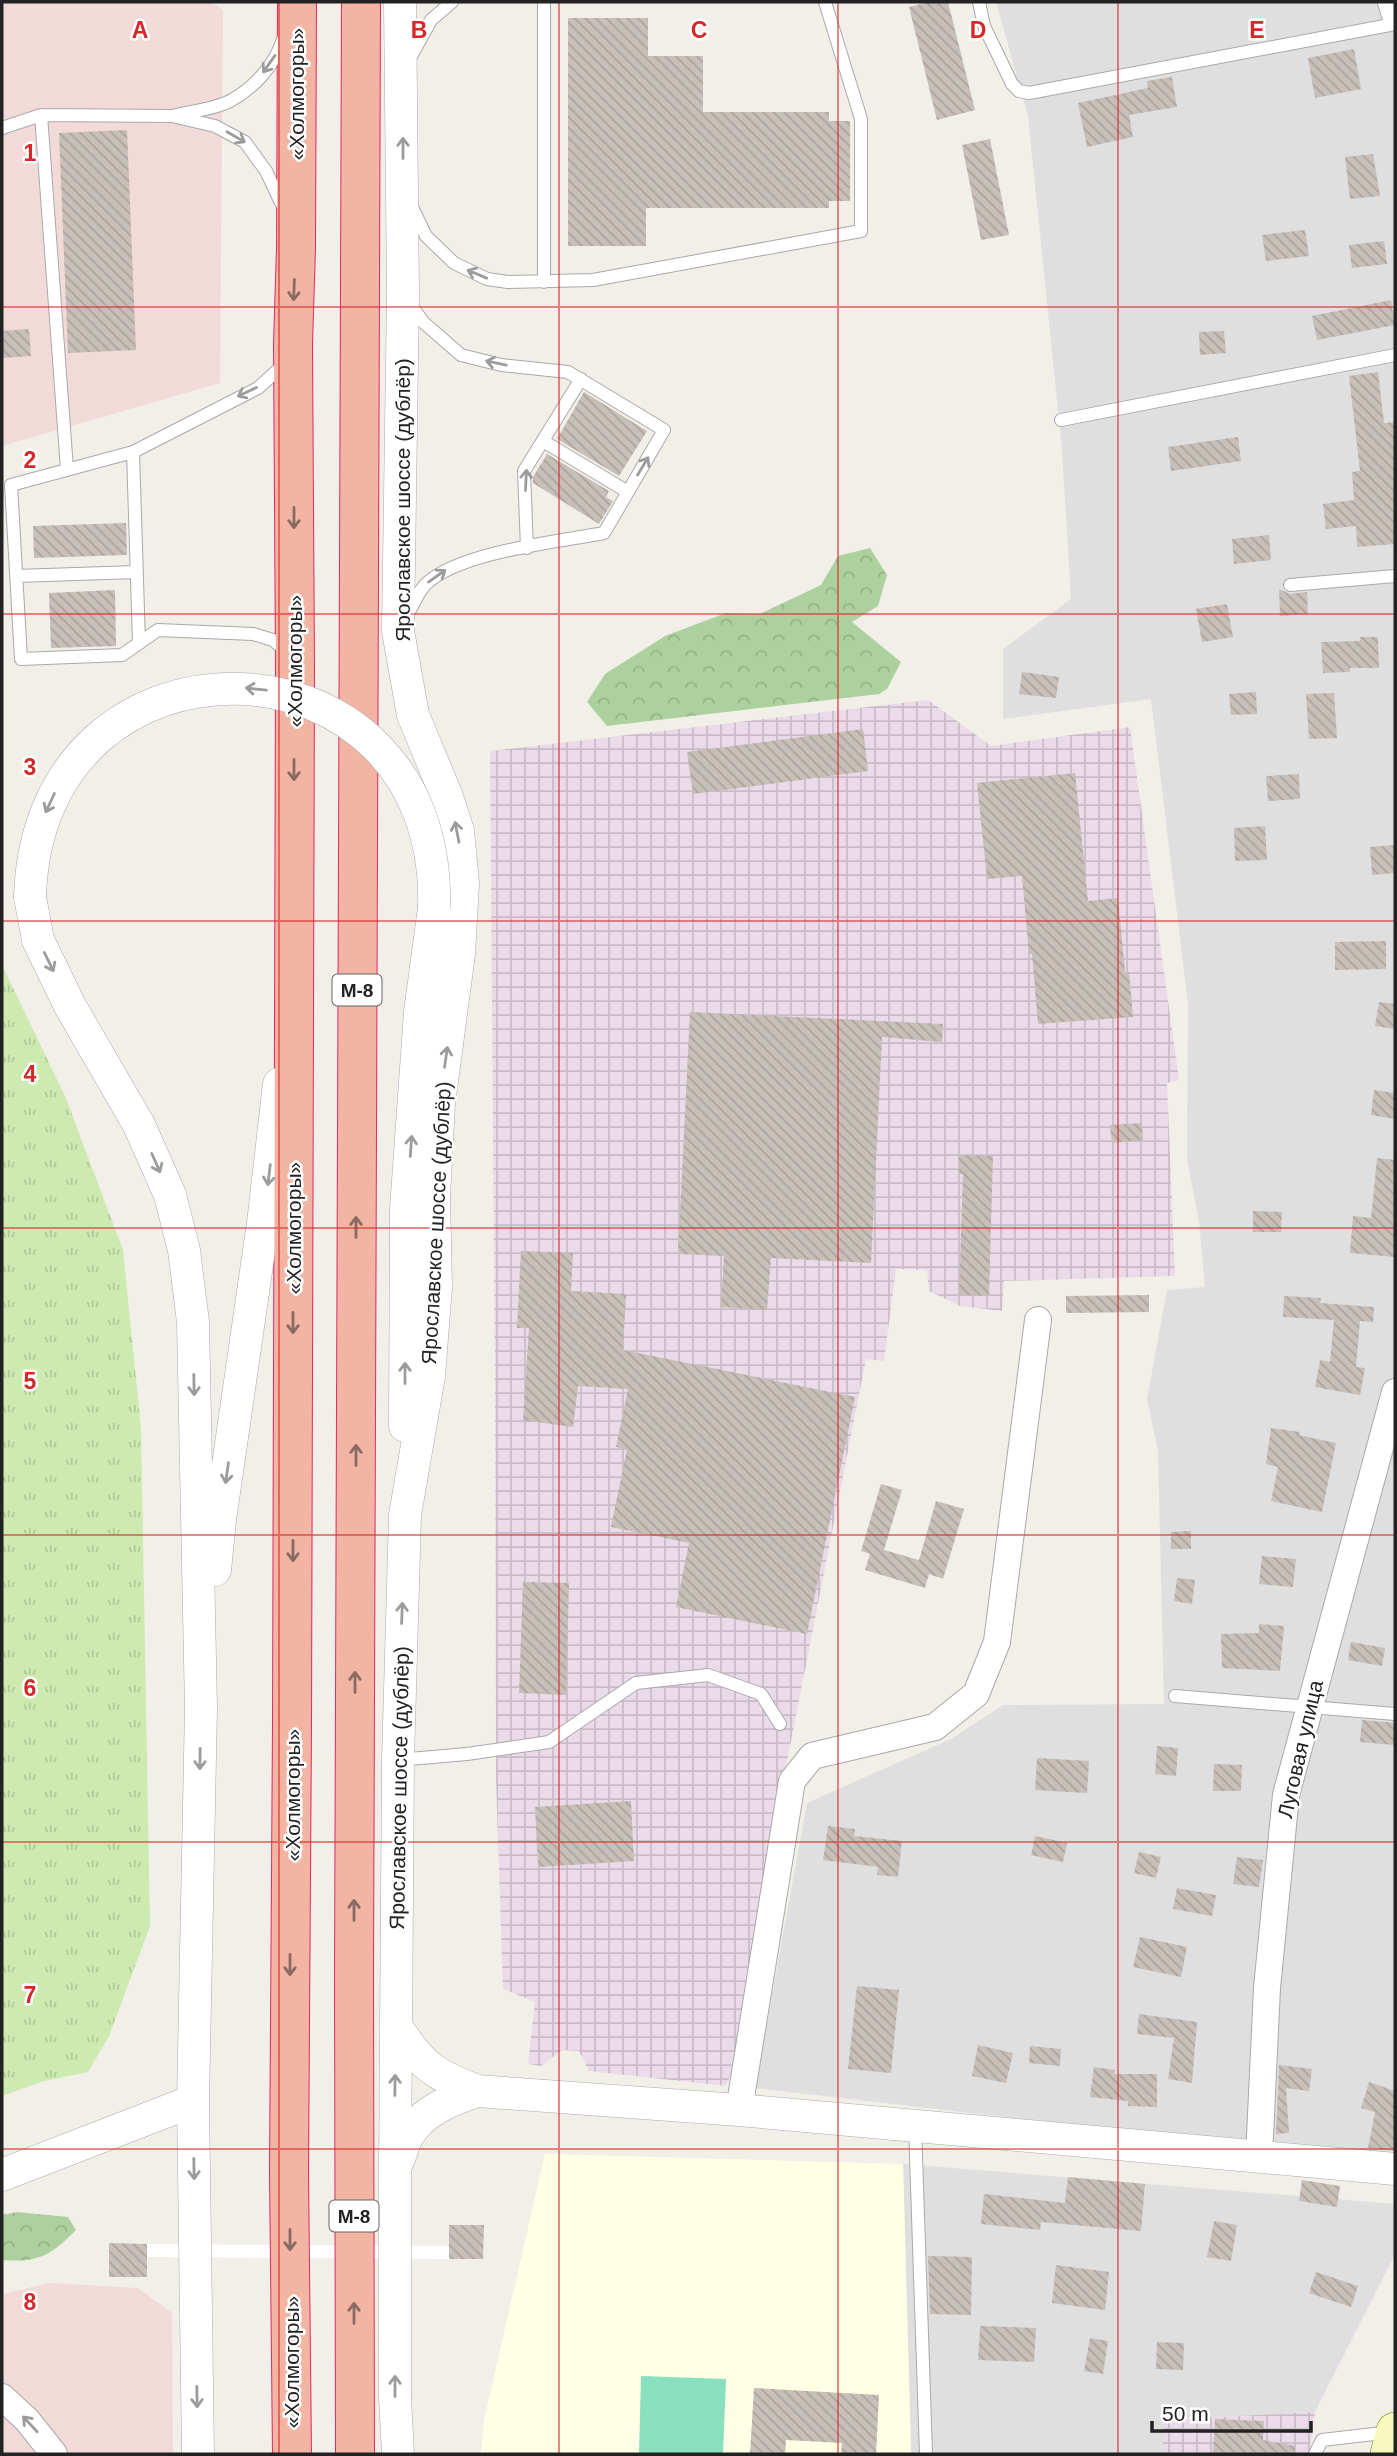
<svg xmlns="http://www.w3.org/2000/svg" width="1397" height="2456" viewBox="0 0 1397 2456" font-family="Arial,sans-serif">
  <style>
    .residential { fill: #e0dfdf }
    .commercial { fill: #f2dad9 }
    .industrial { fill: url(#industrial-grid) }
    .education { fill: #ffffe5 }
    .grass { fill: url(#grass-tufts) }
    .forest { fill: url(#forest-crowns) }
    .pitch { fill: #88e0be }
    .pier { fill: #fff }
    .building { fill: url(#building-back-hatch) }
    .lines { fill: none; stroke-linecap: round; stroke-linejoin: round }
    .service-casing { stroke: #a9a9a9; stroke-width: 14 }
    .minor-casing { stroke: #a9a9a9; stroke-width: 28 }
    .tertiary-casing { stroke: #a9a9a9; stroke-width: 33 }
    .secondary-casing { stroke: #707d05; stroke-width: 38 }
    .trunk-casing { stroke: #dc2a67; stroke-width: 40 }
    .service { stroke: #fff; stroke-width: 12 }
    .minor { stroke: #fff; stroke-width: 26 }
    .tertiary { stroke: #fff; stroke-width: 32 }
    .secondary { stroke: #f7fabf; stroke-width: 37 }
    .trunk { stroke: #f2b4a3; stroke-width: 38 }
    .tertiary-bridge-casing { stroke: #a9a9a9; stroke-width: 33; stroke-linecap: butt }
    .tertiary-bridge { stroke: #fff; stroke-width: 32 }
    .oneway { stroke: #9c9c9c }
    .oneway2 { stroke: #8a6b62 }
    .grid { fill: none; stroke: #d62828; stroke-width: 2; stroke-opacity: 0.55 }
    .labels { text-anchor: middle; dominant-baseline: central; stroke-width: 5; stroke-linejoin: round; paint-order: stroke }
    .shield { fill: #fff; stroke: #646464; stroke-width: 2 }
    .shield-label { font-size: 19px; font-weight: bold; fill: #222 }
    .street-label { font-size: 21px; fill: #222; stroke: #fff }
    .grid-label { font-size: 23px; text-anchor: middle; font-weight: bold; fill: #d62828; stroke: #fff; stroke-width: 5; stroke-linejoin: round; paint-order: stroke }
  </style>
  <defs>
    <pattern id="industrial-grid" width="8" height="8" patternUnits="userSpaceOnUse" patternTransform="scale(1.75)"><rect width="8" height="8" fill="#ebdbe8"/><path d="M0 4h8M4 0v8" fill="none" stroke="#c9bcc7"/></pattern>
    <pattern id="grass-tufts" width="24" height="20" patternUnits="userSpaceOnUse" patternTransform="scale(1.75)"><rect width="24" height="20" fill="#cdebb0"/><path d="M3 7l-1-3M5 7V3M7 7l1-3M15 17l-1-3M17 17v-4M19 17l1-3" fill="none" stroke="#b0c997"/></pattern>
    <pattern id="forest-crowns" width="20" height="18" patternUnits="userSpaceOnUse" patternTransform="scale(1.75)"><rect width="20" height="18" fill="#add19e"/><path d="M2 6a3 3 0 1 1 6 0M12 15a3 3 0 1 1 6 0" fill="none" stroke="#95b388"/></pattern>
    <pattern id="building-back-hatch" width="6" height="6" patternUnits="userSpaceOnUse" patternTransform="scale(1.75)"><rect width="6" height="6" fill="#c7bfb8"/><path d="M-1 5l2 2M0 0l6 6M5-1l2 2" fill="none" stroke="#aba49e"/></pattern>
  </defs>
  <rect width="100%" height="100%" fill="#f2efe9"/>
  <path class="residential" d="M996,2H1395V2162L755,2088L807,1803L951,1739L1003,1705L1164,1704L1158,1451L1147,1399L1167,1290L1205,1287L1199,1221L1187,1160L1188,1004L1151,699L1003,719V649L1071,599L1062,450L1028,116Z
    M903,2164L1395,2204V2254L1315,2412L1164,2420L1163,2454H911Z"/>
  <path class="commercial" d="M2,2H211L223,10L220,383L2,446Z
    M49,2283L138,2288L172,2313L173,2454H2V2294Z"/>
  <path class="industrial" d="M928,700L991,746L1130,727L1179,1080L1167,1083L1175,1276L1004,1281L1002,1311L960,1306L929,1291L927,1270L896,1269L884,1361L866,1359L782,1787L737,2059L726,2086L589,2071L579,2051L562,2050L541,2066L528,2064L535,2002L503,1989L496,1780L495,1386L490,751Z
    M1315,2412L1309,2454H1163V2420Z"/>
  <path class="education" d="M545,2154L903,2164L911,2454H481L484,2420Z"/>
  <path class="grass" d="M2,965L65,1096L123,1250L141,1428L150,1926L109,2036L88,2072L44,2081L2,2096Z"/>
  <path class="forest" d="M870,548L887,575L878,606L852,622L901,662L887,689L879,694L607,726L587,702L605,674L665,636L726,613L760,614L821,585L838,556Z
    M17,2212L68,2217L76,2230C51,2255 39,2263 2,2260V2215Z"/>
  <path class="pitch" d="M641,2376L726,2379L723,2454H639Z"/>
  <path class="pier" d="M147,2244L449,2246V2259L147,2257Z"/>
  <path class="building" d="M928,2H948L975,110L937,120L909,7Z
    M568,18H648V56H703V112H829V121H850V201H829V208H646V246H568Z
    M1354,49L1361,89L1315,98L1308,58Z
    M1172,77L1177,107L1129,115L1133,137L1087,147L1078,103L1148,88L1147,81Z
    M127,130L136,350L68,353L59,133Z
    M990,139L1009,235L981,240L962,145Z
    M1373,154L1380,196L1350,199L1345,157Z
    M1305,230L1309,256L1266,261L1262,235Z
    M1384,241L1387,264L1352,268L1349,245Z
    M1391,300L1395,325L1317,340L1312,316Z
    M29,329L31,356L2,358V331Z
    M1224,331L1226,353L1200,355L1199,332Z
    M1378,372L1384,423L1395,422V544L1357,547L1356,526L1326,529L1323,504L1354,500L1352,472L1360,471L1349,376Z
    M584,392L647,431L619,476L557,439Z
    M1238,437L1241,461L1171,471L1168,447Z
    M547,454L609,491L606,497L613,501L599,524L533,483V477Z
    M126,523L127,555L34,558L33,526Z
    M1269,535L1271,560L1234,564L1232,539Z
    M1279,589L1290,594L1307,592L1308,614L1280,616Z
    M115,590L116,646L51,648L49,593Z
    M1227,604L1233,637L1202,642L1196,609Z
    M1360,637H1378L1379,668H1350V672L1323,673L1321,642L1360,641Z
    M1022,672L1059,677L1056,698L1019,694Z
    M1256,692L1257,714L1231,715L1229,694Z
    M1334,693L1337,738L1309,739L1306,694Z
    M863,729L868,771L693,794L687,752Z
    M1075,773L1088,901L1118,898L1125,972H1129L1133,1017L1038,1024L1032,954H1029L1022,876L987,879L977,783Z
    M1299,774L1300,799L1268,801L1266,776Z
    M1265,826L1267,860L1235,861L1234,828Z
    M1395,845V873L1372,875L1370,847Z
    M1386,941V969L1335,970V942Z
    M1379,1002L1395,1004V1029L1375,1026Z
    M690,1012L943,1024L942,1042L882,1037L871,1263L771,1258L767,1310L721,1307L724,1256L678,1254Z
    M1374,1090L1395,1093V1119L1371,1115Z
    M1142,1123L1143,1140L1112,1143L1110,1125Z
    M959,1155L993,1156L989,1296L959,1295L963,1174H959Z
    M1377,1158L1395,1160V1257L1350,1253L1353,1216L1371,1218Z
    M1253,1211L1282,1212L1281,1232H1253Z
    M521,1251L573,1253L571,1291L626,1294L623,1350L855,1397L807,1634L676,1607L689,1543L611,1527L627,1449L616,1447L628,1389L578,1386L573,1427L523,1420L529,1328H517Z
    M1149,1295V1312L1066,1313V1296Z
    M1284,1296L1321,1298L1320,1303L1374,1307L1373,1322L1360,1321L1356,1367L1365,1368L1360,1395L1315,1387L1320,1360L1330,1362L1334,1320L1283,1317Z
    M1271,1428L1300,1432L1299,1435L1336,1443L1322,1512L1271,1501L1278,1467L1266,1464Z
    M881,1484L902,1490L884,1550L919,1560L936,1501L964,1509L943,1579L929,1574L925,1588L865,1570L870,1554L861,1551Z
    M1191,1531V1549H1171V1532Z
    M1262,1556L1296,1559L1293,1587L1259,1584Z
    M1177,1578L1195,1580L1192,1604L1174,1601Z
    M523,1582L569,1583L566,1695L519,1693Z
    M1259,1624L1284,1626L1280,1671L1222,1668L1221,1634L1259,1633Z
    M1351,1642L1385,1648L1382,1666L1348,1660Z
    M1362,1720L1395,1723V1745L1360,1742Z
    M1157,1746L1178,1748L1176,1776L1155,1774Z
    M1037,1758L1089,1761L1087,1793L1035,1790Z
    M1214,1764L1242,1765L1241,1791H1213Z
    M631,1801L634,1861L538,1867L535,1807Z
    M828,1826L855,1829L854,1836L902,1841L898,1877L877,1875L878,1867L823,1860Z
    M1035,1836L1067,1843L1063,1862L1031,1855Z
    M1139,1852L1161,1857L1156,1878L1134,1873Z
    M1237,1857L1263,1860L1259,1887L1233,1884Z
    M1177,1888L1216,1895L1212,1916L1173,1909Z
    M1140,1937L1187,1947L1181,1977L1133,1967Z
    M857,1986L899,1990L891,2073L848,2069Z
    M1139,2014L1197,2022L1192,2083L1168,2079L1174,2038L1137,2034Z
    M978,2045L1013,2053L1006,2083L972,2076Z
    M1030,2046L1061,2049L1060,2066L1029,2063Z
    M1279,2065L1312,2069L1309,2091L1286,2088L1289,2133L1276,2134Z
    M1094,2067L1115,2070L1114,2074H1157V2107L1128,2106V2101L1090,2097Z
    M1369,2082L1395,2091V2151L1368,2148L1375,2112L1361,2108Z
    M1068,2177L1145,2184L1141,2231L1041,2222L1040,2230L981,2224L984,2194L1065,2203Z
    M1302,2180L1340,2186L1337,2207L1299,2201Z
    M1214,2221L1237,2225L1231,2261L1207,2257Z
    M449,2225H484L483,2259H449Z
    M109,2243L147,2244V2277H109Z
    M928,2256L972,2257L971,2315L930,2314Z
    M1056,2265L1109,2272L1105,2310L1052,2303Z
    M1316,2272L1358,2286L1351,2307L1309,2293Z
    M980,2326L1036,2328L1034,2362L978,2360Z
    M1090,2338L1108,2341L1103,2374L1084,2371Z
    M1157,2342L1184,2343L1183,2370L1156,2369Z
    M754,2388L879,2395L876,2454H841L842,2443L786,2440L785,2454H750Z
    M1215,2419L1264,2421L1263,2440L1295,2446V2454H1213Z"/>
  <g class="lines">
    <defs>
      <path id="service" d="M544,2V282
        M979,2L984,26L1012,84L1019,91L1029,93L1395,24
        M410,58L431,20L452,2
        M41,115L67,469
        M176,115C193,111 215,109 230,101C254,88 275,65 283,39
        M2,128L41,115L172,116L215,126L245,142L266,171L284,209
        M411,205L426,236L454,263L487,279L508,282L593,280L861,231V119L825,2
        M284,361L280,368L258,388L133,452L11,485L21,659L122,655L158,630L253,634L273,640L287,652
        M1061,420L1395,355
        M543,441L628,492
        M133,452L139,643
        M527,548L524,471L581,379
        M16,576L136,572
        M1290,585L1395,576
        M407,616C413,605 418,591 427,583C461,552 556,542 604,533L664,430L568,372L501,365L461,355L423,322L409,302
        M1175,1696L1395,1714
        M398,1760L467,1754L549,1742L636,1683L708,1675L761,1694L780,1724
        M915,2126L926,2454
        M1315,2454L1322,2440L1391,2432"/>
      <path id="minor" d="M1391,2L1395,15
        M739,2110L792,1781L812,1756L935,1727L976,1694L997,1642L1038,1320
        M1259,2157L1267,1988L1286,1795L1395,1392
        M2,2397L27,2420L54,2454"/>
      <path id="tertiary" d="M30,897L38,940L70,1006L139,1125L170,1195L184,1250L193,1322L201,1708L193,2101L198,2454
        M405,1426L406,1209L420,1012L434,908
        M215,1570L220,1520L263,1223L279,1084
        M396,2026C422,2066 433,2074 477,2091L739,2110L1395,2169
        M397,2163C401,2155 403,2145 407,2137C422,2111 450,2100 477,2091
        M2,2175L193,2101
        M398,2454L395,2398V2171L398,1760L405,1515L429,1376L436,1287L434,1196L439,1104L459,954L463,883L458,831L447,797L413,715L398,631L403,293L400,2"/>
      <path id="secondary" d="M1389,2454L1395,2431"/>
      <path id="trunk" d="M292,2454L289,2172L292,1725L295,668L293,344L296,248L297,2
        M355,2454L354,1978L361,2"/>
    </defs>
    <use href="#service" class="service-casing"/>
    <use href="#minor" class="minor-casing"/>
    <use href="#tertiary" class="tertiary-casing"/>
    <use href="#secondary" class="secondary-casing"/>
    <use href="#trunk" class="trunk-casing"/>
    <use href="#service" class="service"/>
    <use href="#minor" class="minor"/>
    <use href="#tertiary" class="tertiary"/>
    <use href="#secondary" class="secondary"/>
    <use href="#trunk" class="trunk"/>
    <defs>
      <path id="tertiary-bridge" d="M30,897C38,612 443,623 434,908"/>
    </defs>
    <use href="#tertiary-bridge" class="tertiary-bridge-casing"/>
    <use href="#tertiary-bridge" class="tertiary-bridge"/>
  </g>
  <defs><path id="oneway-shaft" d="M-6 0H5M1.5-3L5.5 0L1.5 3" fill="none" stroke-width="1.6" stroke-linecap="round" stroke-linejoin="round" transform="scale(1.75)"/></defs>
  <g class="oneway">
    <use href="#oneway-shaft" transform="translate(269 64) rotate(125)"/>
    <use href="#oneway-shaft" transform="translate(236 137) rotate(30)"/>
    <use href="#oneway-shaft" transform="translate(403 148) rotate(-90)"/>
    <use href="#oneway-shaft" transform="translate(477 274) rotate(-157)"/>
    <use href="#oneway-shaft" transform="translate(496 363) rotate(-168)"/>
    <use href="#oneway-shaft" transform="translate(247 392) rotate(154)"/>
    <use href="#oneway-shaft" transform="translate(643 466) rotate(-59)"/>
    <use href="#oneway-shaft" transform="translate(526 480) rotate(-87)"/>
    <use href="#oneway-shaft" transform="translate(437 576) rotate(-35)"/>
    <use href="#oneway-shaft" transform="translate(256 689) rotate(-174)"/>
    <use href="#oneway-shaft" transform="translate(50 803) rotate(115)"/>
    <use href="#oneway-shaft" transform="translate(457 832) rotate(-101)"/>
    <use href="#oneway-shaft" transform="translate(49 962) rotate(64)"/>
    <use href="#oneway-shaft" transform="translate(446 1057) rotate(-82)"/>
    <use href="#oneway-shaft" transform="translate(411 1146) rotate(-86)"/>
    <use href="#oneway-shaft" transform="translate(156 1163) rotate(66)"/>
    <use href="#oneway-shaft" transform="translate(269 1175) rotate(97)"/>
    <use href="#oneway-shaft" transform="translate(405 1373) rotate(-90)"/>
    <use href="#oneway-shaft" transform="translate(194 1385) rotate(89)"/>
    <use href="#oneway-shaft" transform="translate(227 1473) rotate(98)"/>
    <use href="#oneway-shaft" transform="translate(402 1613) rotate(-88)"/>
    <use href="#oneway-shaft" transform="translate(200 1759) rotate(91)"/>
    <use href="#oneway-shaft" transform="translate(395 2085) rotate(-89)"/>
    <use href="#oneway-shaft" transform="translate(194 2169) rotate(89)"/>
    <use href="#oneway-shaft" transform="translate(395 2386) rotate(-90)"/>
    <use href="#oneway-shaft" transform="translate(197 2397) rotate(89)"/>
    <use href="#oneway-shaft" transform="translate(30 2424) rotate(-133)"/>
  </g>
  <g class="oneway2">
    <use href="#oneway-shaft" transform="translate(294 290) rotate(92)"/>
    <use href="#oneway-shaft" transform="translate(294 518) rotate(90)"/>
    <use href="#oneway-shaft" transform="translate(294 770) rotate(90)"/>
    <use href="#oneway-shaft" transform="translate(356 1227) rotate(-90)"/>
    <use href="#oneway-shaft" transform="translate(293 1323) rotate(90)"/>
    <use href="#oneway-shaft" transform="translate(356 1455) rotate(-90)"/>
    <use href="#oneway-shaft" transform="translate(293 1551) rotate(90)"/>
    <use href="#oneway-shaft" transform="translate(355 1682) rotate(-90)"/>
    <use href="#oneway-shaft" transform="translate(354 1910) rotate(-90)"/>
    <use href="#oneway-shaft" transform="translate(290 1965) rotate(90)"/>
    <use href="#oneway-shaft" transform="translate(290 2240) rotate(90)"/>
    <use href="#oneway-shaft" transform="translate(354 2313) rotate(-90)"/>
  </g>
  <path class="grid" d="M279,2V2454M559,2V2454M838,2V2454M1118,2V2454M2,307H1395M2,614H1395M2,921H1395M2,1228H1395M2,1535H1395M2,1842H1395M2,2149H1395"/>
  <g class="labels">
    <g class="shield">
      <rect x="332.5" y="974.5" width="49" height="31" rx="5"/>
      <rect x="329.5" y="2200.5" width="49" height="31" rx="5"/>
    </g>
    <g class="shield-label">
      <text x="357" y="990">М-8</text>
      <text x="354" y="2216">М-8</text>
    </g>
    <g class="street-label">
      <text transform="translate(296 94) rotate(-90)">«Холмогоры»</text>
      <text transform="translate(402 500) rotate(-90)">Ярославское шоссе (дублёр)</text>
      <text transform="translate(294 661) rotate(-90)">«Холмогоры»</text>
      <text transform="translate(436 1223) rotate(-87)">Ярославское шоссе (дублёр)</text>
      <text transform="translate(293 1228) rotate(-90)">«Холмогоры»</text>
      <text transform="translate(1300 1749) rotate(-77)">Луговая улица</text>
      <text transform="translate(399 1788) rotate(-89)">Ярославское шоссе (дублёр)</text>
      <text transform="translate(292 1795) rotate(-90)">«Холмогоры»</text>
      <text transform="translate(291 2362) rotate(-90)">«Холмогоры»</text>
    </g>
  </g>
  <g class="grid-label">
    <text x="140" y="38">A</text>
    <text x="419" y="38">B</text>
    <text x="699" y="38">C</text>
    <text x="978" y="38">D</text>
    <text x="1257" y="38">E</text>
    <text x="30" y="161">1</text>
    <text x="30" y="468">2</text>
    <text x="30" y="775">3</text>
    <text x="30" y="1082">4</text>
    <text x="30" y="1389">5</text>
    <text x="30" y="1696">6</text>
    <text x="30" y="2003">7</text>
    <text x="30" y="2310">8</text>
  </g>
  <rect width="1397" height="2456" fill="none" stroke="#222222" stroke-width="7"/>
  <path d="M1152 2421v10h159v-10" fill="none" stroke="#222222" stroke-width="3.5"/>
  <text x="1162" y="2421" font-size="21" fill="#222222" stroke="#ffffff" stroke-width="5" paint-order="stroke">50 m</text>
</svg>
